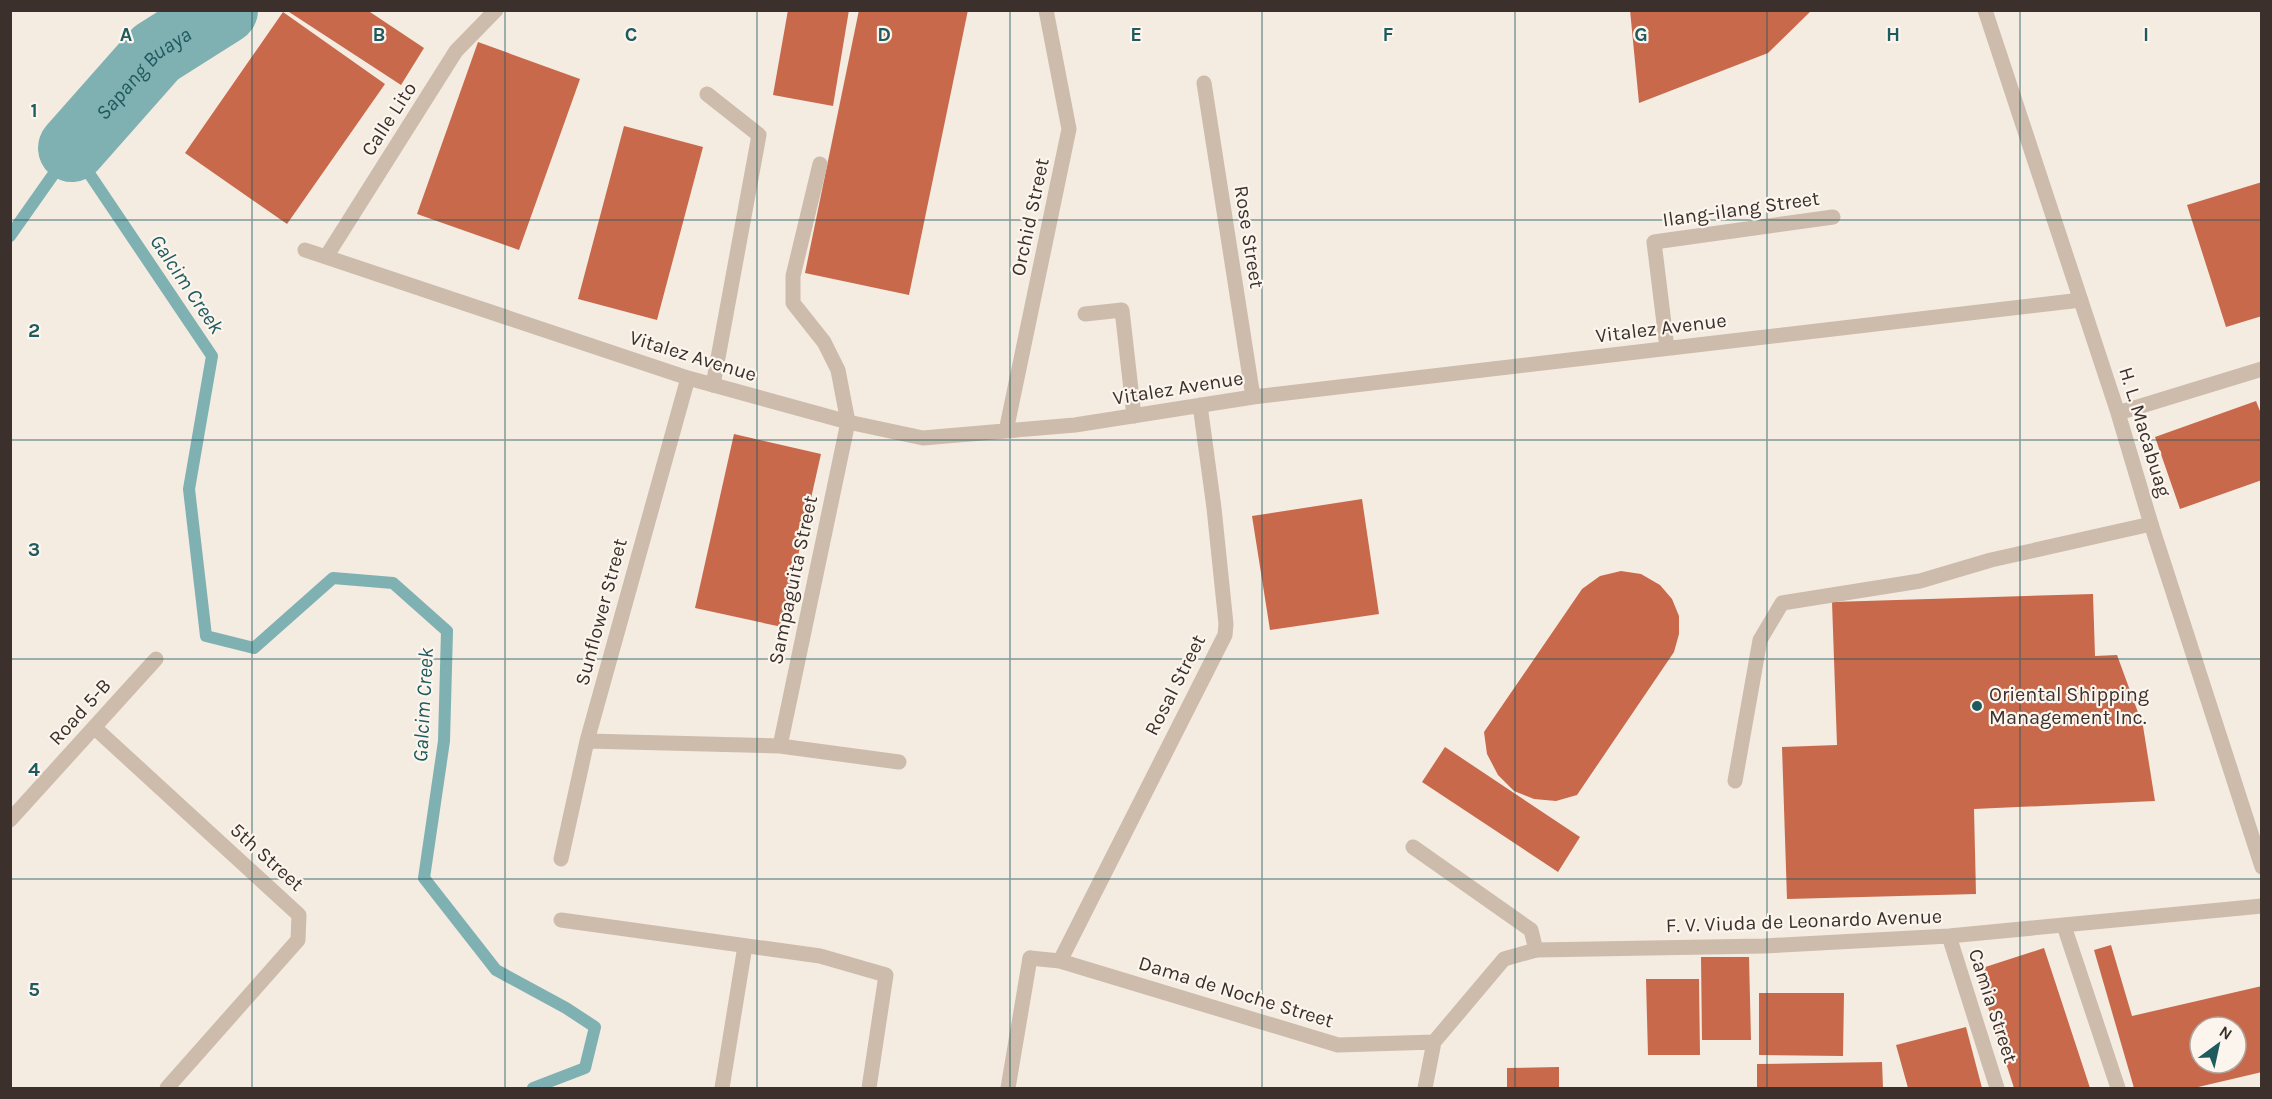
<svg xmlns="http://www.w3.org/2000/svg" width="2272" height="1099" viewBox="0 0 2272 1099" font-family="Karla,sans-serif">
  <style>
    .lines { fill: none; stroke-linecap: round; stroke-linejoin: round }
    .stream { stroke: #7fb0b2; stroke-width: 12 }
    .river { stroke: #7fb0b2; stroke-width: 68 }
    .building { fill: #c8694b; fill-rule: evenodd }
    .service { stroke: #cdbbac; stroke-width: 15 }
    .minor { stroke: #cdbbac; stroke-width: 15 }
    .grid { fill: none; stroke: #1f5a5e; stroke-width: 1.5; stroke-opacity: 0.55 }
    .poi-dot { fill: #1f5a5e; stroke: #fbf5ee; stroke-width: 2 }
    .labels { text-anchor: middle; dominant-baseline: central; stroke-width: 4.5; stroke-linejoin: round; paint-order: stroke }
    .street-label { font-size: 20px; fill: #3b302b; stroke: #fbf5ee }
    .poi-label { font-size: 20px; fill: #3b302b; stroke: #fbf5ee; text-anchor: start }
    .water-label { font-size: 21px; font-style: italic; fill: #1f5a5e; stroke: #fbf5ee }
    .grid-label { font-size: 20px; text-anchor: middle; font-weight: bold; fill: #1f5a5e; stroke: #fbf5ee; stroke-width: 4.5; stroke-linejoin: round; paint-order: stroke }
  </style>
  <rect width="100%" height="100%" fill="#f4ebe1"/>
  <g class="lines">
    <path class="stream" d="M10,236L72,148L212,356L189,489L206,636L254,648L333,578L393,583L447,631L444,741L424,878L496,970L566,1008L595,1027L585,1068L533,1088"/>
    <path class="river" id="s1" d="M72,148L156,53L224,10"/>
  </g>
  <path class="building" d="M286,10H367L424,48L401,85Z
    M788,10H849L833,106L773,95Z
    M859,10H968L909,295L805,273Z
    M1630,10H1812L1768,53L1639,103Z
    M283,12L385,84L287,224L185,153Z
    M478,42L580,79L519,250L417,214Z
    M624,126L703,147L657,320L578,299Z
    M2262,182V316L2226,327L2187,205Z
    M2256,401L2262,416V480L2180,509L2155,437Z
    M734,434L821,454L782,627L695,608Z
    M1362,499L1379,614L1270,630L1252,516Z
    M1621,571L1641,574L1660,585L1672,599L1679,616V634L1674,652L1577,795L1556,801L1534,799L1514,791L1498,775L1487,754L1484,732L1582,589L1600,576Z
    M2093,594L2095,656L2117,655L2143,726L2155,801L1974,809L1976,894L1787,899L1782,747L1837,745L1832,602Z
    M1445,747L1580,837L1558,872L1422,782Z
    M2111,945L2132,1016L2262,986V1072L2194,1088H2134L2094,950ZM2200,1027H2236V1063H2200Z
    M2044,948L2090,1088H2014L1976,970Z
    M1701,957H1749L1751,1040H1702Z
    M1646,979H1699L1700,1055H1648Z
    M1759,993H1844L1843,1056L1759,1055Z
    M1966,1027L1982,1088H1908L1896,1045Z
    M1882,1062L1883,1088H1757V1064Z
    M1559,1067V1088H1507V1068Z"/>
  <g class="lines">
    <path class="service" d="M707,94L759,135L713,385
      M820,164L793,276V303L824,342L838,370L848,422
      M1085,314L1122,310L1134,416
      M1735,781L1760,640L1782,603L1920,581L1991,560L2151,524
      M1413,847L1531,930L1536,950
      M561,920L820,956L886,975L869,1088
      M2064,926L2118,1088
      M722,1088L745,946
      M1008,1088L1030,958"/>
    <path class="minor" d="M1985,10L2118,413L2151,524L2262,867
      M1204,83L1253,397
      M305,250L688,378L848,422L923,438L1075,425L1253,397L2081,300
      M326,257L456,51L496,10
      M1667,348L1654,242L1833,217
      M2118,413L2262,369
      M1006,431L1069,129L1046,10
      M95,728L299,915L298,940L167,1088
      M587,741L780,746L899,762
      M780,746L848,422
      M10,820L156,659
      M561,859L587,741L688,378
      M1949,936L1997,1088
      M1030,958L1060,961L1338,1045L1434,1042
      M1060,961L1225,635L1226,624L1214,508L1200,405
      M1425,1088L1434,1042L1504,959L1536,950L1764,946L1949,936L2262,906"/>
  </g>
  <path class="grid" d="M252,10V1088M505,10V1088M757,10V1088M1010,10V1088M1262,10V1088M1515,10V1088M1767,10V1088M2020,10V1088M10,220H2262M10,440H2262M10,659H2262M10,879H2262"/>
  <circle class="poi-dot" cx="1977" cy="706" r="6"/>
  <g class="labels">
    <g class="street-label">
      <text transform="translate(389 119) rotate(-57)">Calle Lito</text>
      <text transform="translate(1741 209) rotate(-8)">Ilang-ilang Street</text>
      <text transform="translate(1030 217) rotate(-78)">Orchid Street</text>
      <text transform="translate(1249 237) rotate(81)">Rose Street</text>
      <text transform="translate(1661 328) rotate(-7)">Vitalez Avenue</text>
      <text transform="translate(693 356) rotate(17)">Vitalez Avenue</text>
      <text transform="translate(1178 388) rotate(-9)">Vitalez Avenue</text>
      <text transform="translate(2145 432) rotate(73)">H. L. Macabuag</text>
      <text transform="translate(793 580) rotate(-78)">Sampaguita Street</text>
      <text transform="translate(601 612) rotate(-75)">Sunflower Street</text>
      <text transform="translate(1175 685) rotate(-63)">Rosal Street</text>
      <text transform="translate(80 712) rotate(-48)">Road 5-B</text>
      <text transform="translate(267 857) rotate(42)">5th Street</text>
      <text transform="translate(1804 921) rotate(-2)">F. V. Viuda de Leonardo Avenue</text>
      <text transform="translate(1236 992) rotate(17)">Dama de Noche Street</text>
      <text transform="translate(1993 1006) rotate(72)">Camia Street</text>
    </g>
    <g class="poi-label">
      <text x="1989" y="694">Oriental Shipping<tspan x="1989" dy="23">Management Inc.</tspan></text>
    </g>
    <g class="water-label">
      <text stroke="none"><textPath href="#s1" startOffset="104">Sapang Buaya</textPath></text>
      <text transform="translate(187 284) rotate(56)">Galcim Creek</text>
      <text transform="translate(423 705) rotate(-87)">Galcim Creek</text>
    </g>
  </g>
  <g class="grid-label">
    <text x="126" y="41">A</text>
    <text x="379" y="41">B</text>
    <text x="631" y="41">C</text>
    <text x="884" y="41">D</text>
    <text x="1136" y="41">E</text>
    <text x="1388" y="41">F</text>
    <text x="1641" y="41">G</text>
    <text x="1893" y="41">H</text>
    <text x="2146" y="41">I</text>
    <text x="34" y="117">1</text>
    <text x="34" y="337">2</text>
    <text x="34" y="556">3</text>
    <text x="34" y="776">4</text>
    <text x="34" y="996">5</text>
  </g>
  <rect width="2272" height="1099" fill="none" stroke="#3b302b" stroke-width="24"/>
  <g transform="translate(2218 1045) rotate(33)"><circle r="28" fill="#fbf5ee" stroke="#aea6a0" stroke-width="1.5"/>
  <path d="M0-4.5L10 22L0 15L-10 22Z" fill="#1f5a5e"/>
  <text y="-9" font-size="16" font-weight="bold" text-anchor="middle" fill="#3b302b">N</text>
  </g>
</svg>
